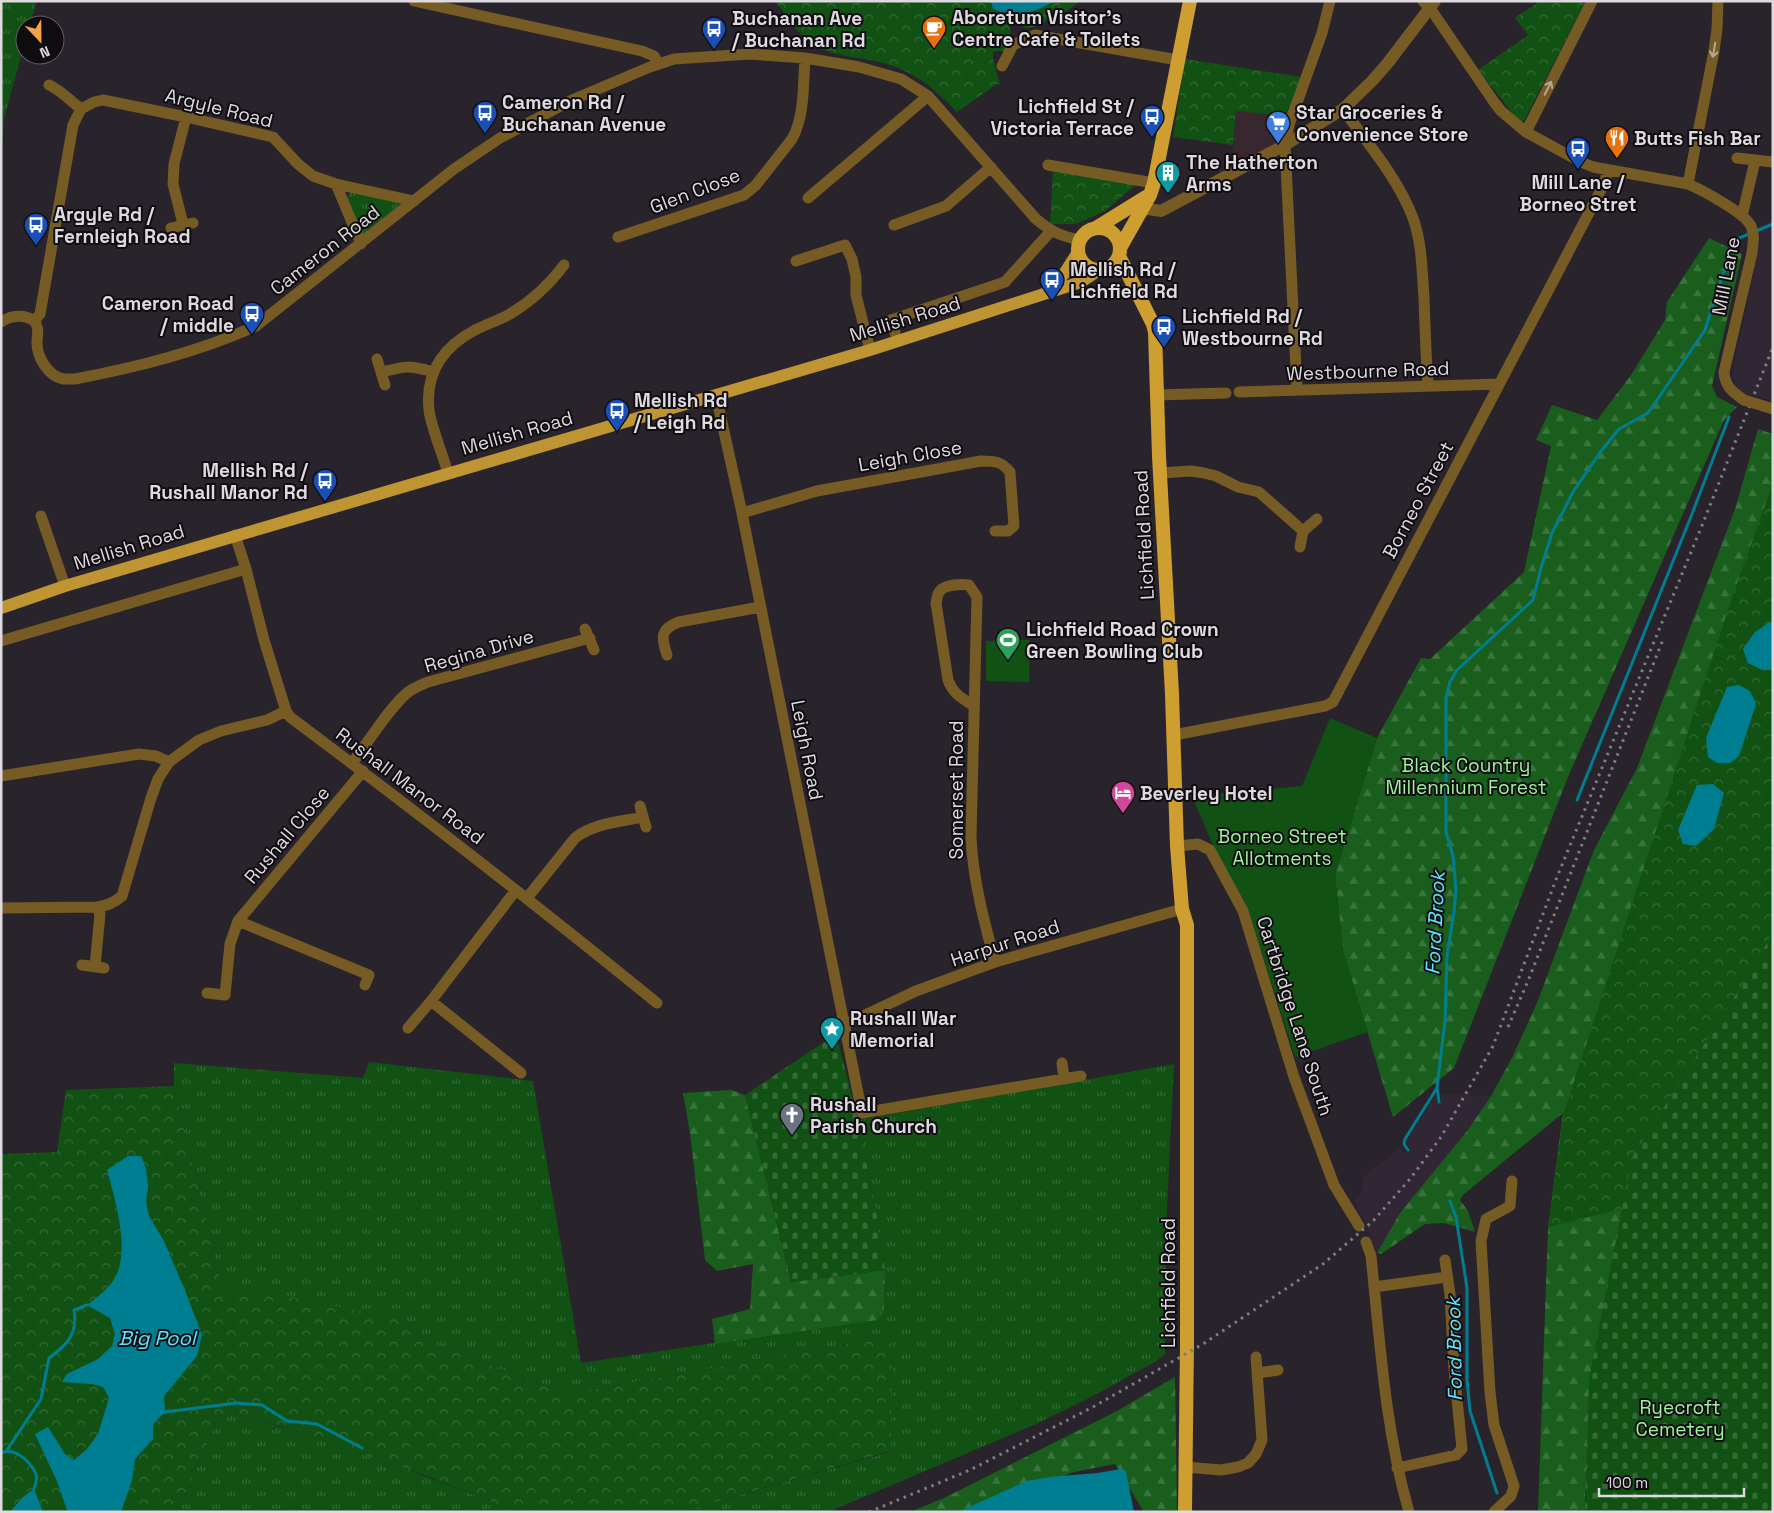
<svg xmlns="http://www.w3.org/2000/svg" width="1774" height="1513" viewBox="0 0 1774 1513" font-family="'Space Grotesk',sans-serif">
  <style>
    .commercial { fill: #38272f }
    .built { fill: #312634 }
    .grass { fill: url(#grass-tufts) }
    .forest { fill: url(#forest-firs) }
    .cemetery { fill: url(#cemetery-stones) }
    .park { fill: url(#park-crowns) }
    .garden { fill: #115214 }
    .water { fill: #007e91 }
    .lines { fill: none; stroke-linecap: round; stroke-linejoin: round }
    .stream { stroke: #007e91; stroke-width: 3 }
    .minor { stroke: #765c24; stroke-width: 11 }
    .tertiary { stroke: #765c24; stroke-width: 12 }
    .primary { stroke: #bf9433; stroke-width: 12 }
    .trunk { stroke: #ce9e30; stroke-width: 14 }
    .rail { stroke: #827c83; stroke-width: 3; stroke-dasharray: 2.5 5; stroke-linecap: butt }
    .minor-bridge { stroke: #765c24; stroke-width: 11 }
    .oneway { stroke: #b5a895 }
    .labels { text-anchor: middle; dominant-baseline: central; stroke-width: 4; stroke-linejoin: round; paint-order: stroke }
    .poi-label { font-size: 19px; font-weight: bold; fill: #dfdae0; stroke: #100d11; text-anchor: start }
    .street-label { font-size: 19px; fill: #dfdae0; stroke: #100d11 }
    .park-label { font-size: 19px; fill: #9cf59a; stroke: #100d11 }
    .water-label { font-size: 20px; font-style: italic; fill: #60e4fe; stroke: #100d11 }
  </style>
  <defs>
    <pattern id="grass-tufts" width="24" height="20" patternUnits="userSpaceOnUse" patternTransform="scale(1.25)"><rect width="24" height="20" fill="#115214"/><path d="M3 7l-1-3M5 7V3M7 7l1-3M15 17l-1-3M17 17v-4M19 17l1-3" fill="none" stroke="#336a36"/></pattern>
    <pattern id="forest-firs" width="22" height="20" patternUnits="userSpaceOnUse" patternTransform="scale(1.25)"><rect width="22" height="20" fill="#195e1c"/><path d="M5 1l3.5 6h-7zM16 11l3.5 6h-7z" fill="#3a743d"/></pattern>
    <pattern id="cemetery-stones" width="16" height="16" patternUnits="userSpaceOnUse" patternTransform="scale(1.25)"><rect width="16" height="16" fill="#115214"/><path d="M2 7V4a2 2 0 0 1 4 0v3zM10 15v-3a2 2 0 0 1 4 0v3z" fill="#336a36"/></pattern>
    <pattern id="park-crowns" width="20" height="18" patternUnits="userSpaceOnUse" patternTransform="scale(1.25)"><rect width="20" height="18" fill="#115214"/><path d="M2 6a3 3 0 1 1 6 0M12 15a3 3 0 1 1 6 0" fill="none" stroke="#336a36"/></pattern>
  </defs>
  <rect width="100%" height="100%" fill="#29232b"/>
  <path class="commercial" d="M1236,110L1288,116L1280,145L1236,167L1233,150Z"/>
  <path class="built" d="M1773,216V402L1746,393L1737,387L1733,377V369L1758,253L1760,237L1757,228L1767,223Z
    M1442,1093L1491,1096L1467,1131L1442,1163L1381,1254L1377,1253L1372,1238L1354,1200L1359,1196L1362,1190L1363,1177L1399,1148L1406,1153L1411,1149L1407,1142V1139L1436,1095L1437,1102L1441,1101Z"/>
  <path class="grass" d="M1,1H37L29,25H25V41L4,119L1,165Z
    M354,191L398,201L401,204L364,235L361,232L348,198L349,193Z
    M369,1062L533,1081L581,1363L781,1333L884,1312L885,1270L876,1211L858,1120L1174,1064L1166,1230L1165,1354L1155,1362L1087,1399L1034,1425L828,1512H681L890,1452L892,1336L567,1394L426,1341L394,1318L223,1291L174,1086V1063L363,1078Z
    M233,1413C330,1439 424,1475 517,1512H177L219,1416Z"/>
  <path class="forest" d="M1709,238L1742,254L1712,386L1717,397L1737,407L1724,420L1568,777L1454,1068L1393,1117L1343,951L1335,875L1377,738L1421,658L1430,659L1524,572L1551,446L1536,440L1552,405L1597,420L1631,375L1665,320L1667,302Z
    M1758,429L1773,434V934L1585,1492V1512H1538L1548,1227L1563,1113L1463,1195L1460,1200L1468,1211L1475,1232L1444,1223L1425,1224L1381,1254L1377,1253L1400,1213L1467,1131L1491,1096L1512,1058L1537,1003L1594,850L1637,768L1735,509Z
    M731,1090L745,1095L791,1282L885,1270L884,1312L877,1320L715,1344L712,1319L750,1309L753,1264L717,1271L705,1260L690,1133L683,1093Z
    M1175,1377L1177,1512H1144L1115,1464L1074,1472L972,1512H910L944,1498L1117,1411Z"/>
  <path class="cemetery" d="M1773,932V1512H1585L1589,1379L1632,1157L1749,974Z
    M836,1034L858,1120L876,1211L885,1270L791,1282L745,1095Z"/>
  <path class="park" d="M775,1H1082L1079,2L1064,13L1034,27L1025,28L1014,22L1009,26L1013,42L1005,51H997L993,52V58L1000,85L997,84L957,112C933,87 914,71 880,62C860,57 827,56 810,42C796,32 785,14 775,1Z
    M1540,1H1580L1584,4L1524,121L1518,120L1478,70L1528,35L1515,18Z
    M1185,59L1301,77L1288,116L1236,111L1233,145L1173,137Z
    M1053,169L1140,181L1105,211L1076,224H1050Z
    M1773,483V932L1749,974L1632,1157L1622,1209L1548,1227L1564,1112L1729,606Z
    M174,1086L223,1291L266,1292L394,1318L426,1341L567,1394L892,1336L891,1451L681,1512H517L427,1476L281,1426L233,1413L219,1416L177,1512H1V1154L57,1152L66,1090Z"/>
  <path class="garden" d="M1030,640L1029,682L986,681V641Z
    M1330,718L1377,738L1335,875L1343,951L1368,1032L1295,1057L1248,909L1215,850L1192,796L1302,786Z"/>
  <path class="water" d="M991,1H1056C1028,13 1023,20 993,9Z
    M1770,622L1773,623V670H1762L1748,663L1743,649L1755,632Z
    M1739,685L1750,691L1756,704L1739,756L1730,763H1717L1708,757L1706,738L1727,687Z
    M1713,784L1724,793L1714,829L1696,846L1683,844L1678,830L1697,785Z
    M128,1156H141L146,1168L148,1186L146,1201L149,1216L164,1241L186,1293L202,1335L197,1356L164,1396L165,1412L153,1424V1439L135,1459L132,1480L121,1512H68L56,1479L35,1434L48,1427L65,1454L74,1460L87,1449L98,1434L109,1398L103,1387L92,1384L62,1382L67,1374L98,1359L112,1346L115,1334L110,1318L87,1305C98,1297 111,1287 117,1274C129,1245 115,1199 107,1170Z
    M1121,1469L1126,1471L1134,1512H958L1027,1481L1050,1477L1097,1473Z
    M34,1489L43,1512H10L23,1497Z"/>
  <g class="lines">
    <path class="stream" d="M1577,800L1692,514L1729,417
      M1439,1102L1437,1087L1445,1021L1447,956L1454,912L1456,889L1453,856L1446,832V698L1450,682L1457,670L1533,600L1541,568L1552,533L1573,492L1601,451L1619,429L1648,413L1705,330L1729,255L1737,239L1773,224
      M1408,1150L1404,1144L1405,1139L1437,1088
      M1450,1201L1456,1217L1467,1288V1380L1470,1411L1497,1493
      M165,1412L237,1403L262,1405L287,1421L317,1424L362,1448
      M7,1450L41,1399L49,1358C67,1345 78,1334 74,1310L87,1305
      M1,1453C15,1447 30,1461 36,1474C38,1479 35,1485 34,1489"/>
    <path class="minor" d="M414,1L642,51L654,56L659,64
      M1423,1L1430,8L1494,102L1501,111L1526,132L1581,162L1593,167L1688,184C1702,190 1745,213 1751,226C1755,235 1753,243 1752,253L1724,372C1725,387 1733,392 1744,400
      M1002,66L1013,45L1035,35L1178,60
      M49,85C61,90 70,101 81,109
      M1343,109C1368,144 1398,178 1413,218C1422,243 1422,271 1424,298C1425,327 1426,357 1428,386
      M1526,132L1592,1
      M1737,158L1773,162
      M1048,165L1154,183
      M336,184L361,244
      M1688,184L1714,51L1717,29L1718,1
      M808,198L928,96
      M1742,216L1755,161
      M183,224L173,184L174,164L186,117
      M894,225L946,206L991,167
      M171,228L193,223
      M618,237L744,195L756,185L792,139C805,116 803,84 805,58
      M796,261L845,245L852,259L856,277V295L870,350
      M34,321C40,328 37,334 37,343C37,357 48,376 63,379C67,379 72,379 75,379C138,367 198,352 256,326L454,169L500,138L572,100L650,67L674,59L750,54L805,58L859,67L901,79L928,96L1036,219C1052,232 1060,236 1080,240
      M34,321L40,314L73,125L81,109L94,102L103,100L186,117L273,137L298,164L313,176L336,184L414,201
      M1,322C11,315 25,314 34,321
      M895,333L891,320L1005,282L1051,231
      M377,359L385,385
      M382,372C405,366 409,365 433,372
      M1297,390L1285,145L1289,125L1322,33L1330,1
      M1239,392L1499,384
      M716,395L742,513L862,1113L1081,1076
      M1156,395L1226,393
      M448,473C443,455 431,427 429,410C425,372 443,347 475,330C487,324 499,320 510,314C532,301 549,285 564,265
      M1160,473L1191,471L1204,473L1216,476L1238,487L1259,492L1303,531
      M742,513L817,491L981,461C995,461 1001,461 1010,472L1014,526L1008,531H995
      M41,516L65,586
      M235,535L246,569L264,640L286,711L290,717C414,810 537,905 657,1003
      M1300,547L1303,531L1317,519
      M585,629L594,650
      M1,641L246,569
      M667,655C661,637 660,629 679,622L760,607
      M974,706C962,698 953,694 948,680L936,603C937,599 937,594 940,591C945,584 962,584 969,585L977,597L971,837C973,880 984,921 995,962
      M1174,735L1325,706L1333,702L1604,184L1608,170
      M352,763C368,743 388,709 407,693C413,688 421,685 428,682L590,638
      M1,776L139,754L156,756L169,762
      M640,806L646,827
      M1177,846L1198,844L1210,850L1243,911L1294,1077L1334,1185L1359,1226
      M527,898L575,838C594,823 620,822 643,817
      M1,908L97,907C107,906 114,903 122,896L151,798L158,779L169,762L199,740L221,731L267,720L286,711
      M238,921L369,975L365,985
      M82,965L104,968
      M95,967L100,914L97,907
      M207,993L225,995L230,944L238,921L363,771
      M431,1001L521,1073
      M844,1025L916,991L995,962L1182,909
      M408,1028L431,1001L516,890
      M1062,1063L1064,1078
      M1366,1242L1371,1256C1380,1342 1385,1429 1409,1512
      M1374,1287L1447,1277
      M1258,1373L1278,1370
      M1185,1467L1221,1470L1238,1467L1248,1463L1256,1454L1262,1440L1256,1357
      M1397,1468L1456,1455L1462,1449L1454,1369L1450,1294L1445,1260
      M1494,1512L1511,1496L1514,1486L1494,1425L1490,1392L1481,1241L1486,1219L1510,1206L1512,1181"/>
    <path class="tertiary" d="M1141,208L1161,211L1285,145L1343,109L1372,81L1387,64L1435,1"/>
    <path class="primary" d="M1045,293L1064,274L1078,252
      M1,608L65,586L870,350L1081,282L1099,270"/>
    <path class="trunk" d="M1096,228L1146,197
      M1078 249a21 21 0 1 1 42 0a21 21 0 1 1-42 0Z
      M1120,248L1150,195L1154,183L1190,1
      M1119,256L1153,324L1155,332L1159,456L1172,694L1177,846L1182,909L1187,925V1344L1185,1512"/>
    <path class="rail" d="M1508,1027L1528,981L1664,637
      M869,1512L970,1470L1093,1407L1203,1344L1323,1264L1373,1221L1410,1179L1441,1137L1493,1046L1557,877L1703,523L1773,347"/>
    <path class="minor-bridge" d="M1744,400L1773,409"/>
  </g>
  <defs><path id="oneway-shaft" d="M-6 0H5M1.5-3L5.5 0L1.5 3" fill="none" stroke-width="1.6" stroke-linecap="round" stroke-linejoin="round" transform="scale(1.25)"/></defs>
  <g class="oneway">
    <use href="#oneway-shaft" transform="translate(1714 50) rotate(100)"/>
    <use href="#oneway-shaft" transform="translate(1548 88) rotate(-63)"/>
  </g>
  <defs>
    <symbol id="cafe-pin" viewBox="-11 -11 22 30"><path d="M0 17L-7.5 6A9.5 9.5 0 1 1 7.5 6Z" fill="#e8710a" stroke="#100d11"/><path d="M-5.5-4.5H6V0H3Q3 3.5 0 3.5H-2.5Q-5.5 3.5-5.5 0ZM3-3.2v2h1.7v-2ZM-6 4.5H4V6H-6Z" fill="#fff"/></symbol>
    <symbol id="bus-pin" viewBox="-11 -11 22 30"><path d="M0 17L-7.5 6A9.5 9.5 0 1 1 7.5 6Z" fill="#1a4fb4" stroke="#100d11"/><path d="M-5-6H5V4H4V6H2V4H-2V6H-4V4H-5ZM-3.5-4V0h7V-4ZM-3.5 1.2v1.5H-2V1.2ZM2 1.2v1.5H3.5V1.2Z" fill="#fff"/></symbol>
    <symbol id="supermarket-pin" viewBox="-11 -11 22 30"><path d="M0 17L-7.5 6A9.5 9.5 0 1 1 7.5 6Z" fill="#3f7fe0" stroke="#100d11"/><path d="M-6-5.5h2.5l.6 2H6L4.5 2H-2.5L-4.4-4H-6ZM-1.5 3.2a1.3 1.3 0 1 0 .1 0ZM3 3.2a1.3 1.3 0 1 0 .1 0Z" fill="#fff"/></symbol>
    <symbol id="restaurant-pin" viewBox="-11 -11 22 30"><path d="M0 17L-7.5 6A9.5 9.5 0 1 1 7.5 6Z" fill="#e8710a" stroke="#100d11"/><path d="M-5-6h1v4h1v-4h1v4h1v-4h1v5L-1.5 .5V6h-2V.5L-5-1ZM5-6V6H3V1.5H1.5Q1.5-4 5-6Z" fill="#fff"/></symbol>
    <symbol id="building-pin" viewBox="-11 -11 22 30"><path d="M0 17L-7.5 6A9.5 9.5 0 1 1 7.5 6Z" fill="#0f9aa8" stroke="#100d11"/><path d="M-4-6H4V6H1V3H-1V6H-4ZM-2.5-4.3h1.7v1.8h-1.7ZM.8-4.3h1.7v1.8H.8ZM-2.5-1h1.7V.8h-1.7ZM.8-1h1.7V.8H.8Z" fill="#fff"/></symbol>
    <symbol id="stadium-pin" viewBox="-11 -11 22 30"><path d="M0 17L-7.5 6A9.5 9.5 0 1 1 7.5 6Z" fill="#2e9e5b" stroke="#100d11"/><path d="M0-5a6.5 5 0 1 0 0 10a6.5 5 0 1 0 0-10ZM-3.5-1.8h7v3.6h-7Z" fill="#fff"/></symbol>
    <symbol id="hotel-pin" viewBox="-11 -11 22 30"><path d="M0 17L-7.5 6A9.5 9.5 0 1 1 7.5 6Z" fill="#d1479c" stroke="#100d11"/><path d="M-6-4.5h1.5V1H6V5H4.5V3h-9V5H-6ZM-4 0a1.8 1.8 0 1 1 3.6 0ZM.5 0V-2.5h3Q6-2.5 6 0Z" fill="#fff"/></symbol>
    <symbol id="sight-pin" viewBox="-11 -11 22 30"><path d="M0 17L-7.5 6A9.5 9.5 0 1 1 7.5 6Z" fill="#0f9aa8" stroke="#100d11"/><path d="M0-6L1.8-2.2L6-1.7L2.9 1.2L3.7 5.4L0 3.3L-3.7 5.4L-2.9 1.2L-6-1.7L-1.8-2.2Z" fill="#fff"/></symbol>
    <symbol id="church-pin" viewBox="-11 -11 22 30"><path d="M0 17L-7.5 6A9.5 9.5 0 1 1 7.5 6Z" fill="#6b7280" stroke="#100d11"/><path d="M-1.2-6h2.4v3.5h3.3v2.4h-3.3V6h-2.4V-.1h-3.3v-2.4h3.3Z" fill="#fff"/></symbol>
  </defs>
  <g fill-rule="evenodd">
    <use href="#cafe-pin" x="920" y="14" width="28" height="38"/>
    <use href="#bus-pin" x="700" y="15" width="28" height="38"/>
    <use href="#bus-pin" x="471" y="99" width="28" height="38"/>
    <use href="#bus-pin" x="1138" y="103" width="28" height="38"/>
    <use href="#supermarket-pin" x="1264" y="109" width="28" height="38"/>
    <use href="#restaurant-pin" x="1603" y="124" width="28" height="38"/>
    <use href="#bus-pin" x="1564" y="135" width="28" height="38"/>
    <use href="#building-pin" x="1154" y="159" width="28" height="38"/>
    <use href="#bus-pin" x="22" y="211" width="28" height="38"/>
    <use href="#bus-pin" x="1038" y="266" width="28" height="38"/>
    <use href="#bus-pin" x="238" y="300" width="28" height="38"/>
    <use href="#bus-pin" x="1150" y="313" width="28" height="38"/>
    <use href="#bus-pin" x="603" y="397" width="28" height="38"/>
    <use href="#bus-pin" x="311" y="467" width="28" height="38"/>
    <use href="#stadium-pin" x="994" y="626" width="28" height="38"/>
    <use href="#hotel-pin" x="1109" y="779" width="28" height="38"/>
    <use href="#sight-pin" x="818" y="1015" width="28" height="38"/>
    <use href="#church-pin" x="778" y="1101" width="28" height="38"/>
  </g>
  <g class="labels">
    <g class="poi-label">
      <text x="952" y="17">Aboretum Visitor's<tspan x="952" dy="22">Centre Cafe &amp; Toilets</tspan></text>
      <text x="732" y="18">Buchanan Ave<tspan x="732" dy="22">/ Buchanan Rd</tspan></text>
      <text x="502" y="102">Cameron Rd /<tspan x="502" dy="22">Buchanan Avenue</tspan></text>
      <text x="1134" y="106" text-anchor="end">Lichfield St /<tspan x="1134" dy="22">Victoria Terrace</tspan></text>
      <text x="1296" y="112">Star Groceries &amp;<tspan x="1296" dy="22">Convenience Store</tspan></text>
      <text x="1634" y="138">Butts Fish Bar</text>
      <text x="1186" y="162">The Hatherton<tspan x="1186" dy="22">Arms</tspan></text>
      <text x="1578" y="182" text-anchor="middle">Mill Lane /<tspan x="1578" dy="22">Borneo Stret</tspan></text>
      <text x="54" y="214">Argyle Rd /<tspan x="54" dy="22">Fernleigh Road</tspan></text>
      <text x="1070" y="269">Mellish Rd /<tspan x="1070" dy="22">Lichfield Rd</tspan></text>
      <text x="234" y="303" text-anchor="end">Cameron Road<tspan x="234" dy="22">/ middle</tspan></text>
      <text x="1182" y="316">Lichfield Rd /<tspan x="1182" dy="22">Westbourne Rd</tspan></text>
      <text x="634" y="400">Mellish Rd<tspan x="634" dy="22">/ Leigh Rd</tspan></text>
      <text x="308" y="470" text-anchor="end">Mellish Rd /<tspan x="308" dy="22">Rushall Manor Rd</tspan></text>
      <text x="1026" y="629">Lichfield Road Crown<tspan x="1026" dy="22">Green Bowling Club</tspan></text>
      <text x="1140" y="793">Beverley Hotel</text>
      <text x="850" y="1018">Rushall War<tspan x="850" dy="22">Memorial</tspan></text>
      <text x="810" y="1104">Rushall<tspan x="810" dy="22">Parish Church</tspan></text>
    </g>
    <g class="street-label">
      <text transform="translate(219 108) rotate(14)">Argyle Road</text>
      <text transform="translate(695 191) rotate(-21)">Glen Close</text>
      <text transform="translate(325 250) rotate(-38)">Cameron Road</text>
      <text transform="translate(1726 276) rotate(-79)">Mill Lane</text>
      <text transform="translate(905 319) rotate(-17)">Mellish Road</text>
      <text transform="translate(1368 371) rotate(-2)">Westbourne Road</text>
      <text transform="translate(517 433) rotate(-16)">Mellish Road</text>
      <text transform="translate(910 456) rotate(-10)">Leigh Close</text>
      <text transform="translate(1418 500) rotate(-62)">Borneo Street</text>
      <text transform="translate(1144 535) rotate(-93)">Lichfield Road</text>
      <text transform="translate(129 547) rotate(-17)">Mellish Road</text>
      <text transform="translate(479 651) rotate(-16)">Regina Drive</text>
      <text transform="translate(807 750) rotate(79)">Leigh Road</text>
      <text transform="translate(410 786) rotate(37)">Rushall Manor Road</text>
      <text transform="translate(956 790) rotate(-90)">Somerset Road</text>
      <text transform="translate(287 835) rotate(-50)">Rushall Close</text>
      <text transform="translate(1005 943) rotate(-18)">Harpur Road</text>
      <text transform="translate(1295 1016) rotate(72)">Cartbridge Lane South</text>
      <text transform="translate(1168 1283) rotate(-90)">Lichfield Road</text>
    </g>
    <g class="park-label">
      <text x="1466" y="765">Black Country<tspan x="1466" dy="22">Millennium Forest</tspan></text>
      <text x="1282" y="836">Borneo Street<tspan x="1282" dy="22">Allotments</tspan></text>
      <text x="1680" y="1407">Ryecroft<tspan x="1680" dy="22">Cemetery</tspan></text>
    </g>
    <g class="water-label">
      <text transform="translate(1435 923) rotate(-87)">Ford Brook</text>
      <text x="157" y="1338">Big Pool</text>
      <text transform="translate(1454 1349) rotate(-91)">Ford Brook</text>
    </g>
  </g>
  <rect width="1774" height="1513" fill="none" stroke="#dfdae0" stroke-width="5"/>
  <g transform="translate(40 40) rotate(158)"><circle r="24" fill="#100d11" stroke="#635f64"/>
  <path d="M0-4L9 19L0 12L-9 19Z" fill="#f5a346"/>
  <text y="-8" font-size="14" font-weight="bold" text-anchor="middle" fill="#dfdae0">N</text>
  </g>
  <path d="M1599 1488v8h145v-8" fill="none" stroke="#dfdae0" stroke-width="2.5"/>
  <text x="1606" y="1488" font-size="15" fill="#dfdae0" stroke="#100d11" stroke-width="4" paint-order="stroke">100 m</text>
</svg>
